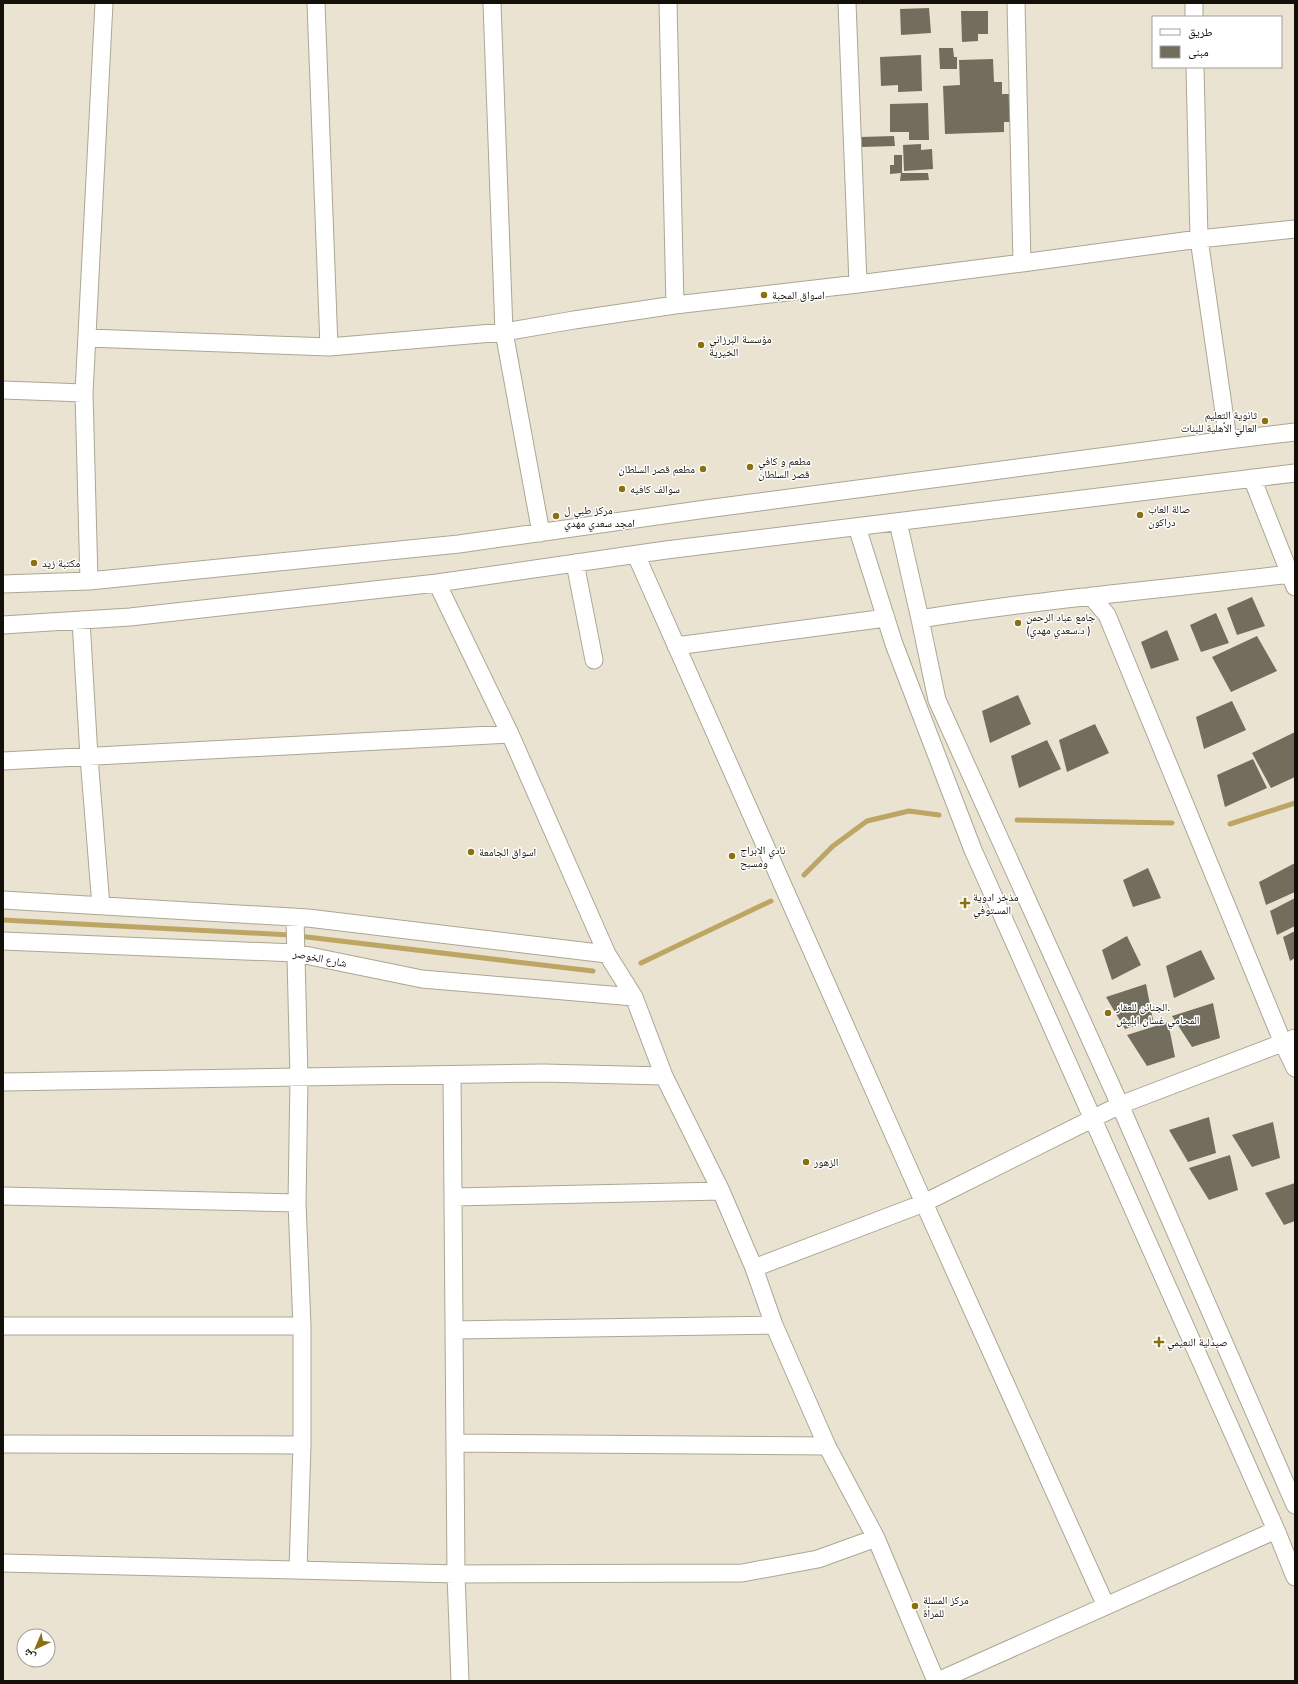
<svg xmlns="http://www.w3.org/2000/svg" width="1298" height="1684" viewBox="0 0 1298 1684" font-family="Mulish,'Noto Naskh Arabic',sans-serif">
  <style>
    .lines { fill: none; stroke-linecap: round; stroke-linejoin: round }
    .stream { stroke: #bda564; stroke-width: 5 }
    .building { fill: #736d5d }
    .minor-casing { stroke: #aca694; stroke-width: 19 }
    .minor { stroke: #fff; stroke-width: 17 }
    .poi-dot { fill: #8c6f11; stroke: #fff; stroke-width: 1.5 }
    .labels { text-anchor: middle; dominant-baseline: central; stroke-width: 3; stroke-linejoin: round; paint-order: stroke }
    .poi-label { font-size: 11px; fill: #13100a; stroke: #fff; text-anchor: start }
    .street-label { font-size: 11px; fill: #13100a; stroke: #fff }
  </style>
  <rect width="100%" height="100%" fill="#eae3d1"/>
  <g class="lines">
    <path class="stream" d="M1017,820L1172,823
      M1230,824L1295,803
      M804,875L833,846L867,821L909,811L939,815
      M3,920L290,935L593,971
      M641,963L771,901"/>
  </g>
  <path class="building" d="M929,8L931,33L901,35L900,9Z
    M961,11H988V34H978V41L962,42Z
    M939,48H953L954,57H957V69H940Z
    M921,55L922,91L898,92V85L881,86L880,57Z
    M993,59L994,82H1002V94H1011L1012,122H1004V132L945,134L943,86L960,85L959,60Z
    M928,103L929,140H909V132H890V104Z
    M894,136L895,146L862,147L861,137Z
    M921,144V150L932,149L933,169L904,171L903,145Z
    M894,155H902V173H928L929,180L900,181L901,173L890,174V165H894Z
    M1252,597L1265,626L1237,635L1227,608Z
    M1216,613L1229,643L1201,652L1190,625Z
    M1167,630L1179,660L1151,669L1141,642Z
    M1257,636L1277,671L1231,692L1212,657Z
    M1018,695L1031,724L990,743L982,711Z
    M1232,701L1246,730L1204,749L1196,717Z
    M1095,724L1109,753L1067,772L1059,740Z
    M1295,732V777L1271,788L1252,753Z
    M1047,740L1061,769L1019,788L1011,756Z
    M1253,759L1267,788L1225,807L1217,775Z
    M1295,863V892L1266,905L1259,882Z
    M1148,868L1161,898L1133,907L1123,880Z
    M1295,898V926L1277,935L1270,911Z
    M1295,931V958L1290,961L1283,937Z
    M1127,936L1141,965L1112,980L1102,950Z
    M1201,950L1215,979L1174,998L1166,966Z
    M1146,984L1153,1020L1125,1029L1106,997Z
    M1213,1003L1220,1038L1192,1047L1172,1016Z
    M1168,1022L1175,1057L1147,1066L1127,1035Z
    M1209,1117L1216,1153L1188,1162L1169,1130Z
    M1273,1122L1280,1158L1252,1167L1232,1135Z
    M1230,1155L1238,1190L1209,1200L1189,1168Z
    M1295,1183V1221L1284,1225L1265,1193Z"/>
  <g class="lines">
    <defs>
      <path id="minor" d="M316,3L329,347
        M492,3L504,332L541,533
        M668,3L675,305
        M847,3L858,284
        M1016,3L1022,263
        M1194,3V17
        M1195,67L1199,239L1228,440
        M88,338L329,347L504,332L574,320L675,305L858,284L1022,263L1199,239L1295,229
        M3,390L84,393
        M1252,478L1295,587
        M898,522L920,619L937,700L1120,1105L1295,1505
        M857,527L894,644L973,850L1276,1530L1295,1577
        M636,555L924,1203L1106,1606
        M575,563L594,660
        M89,581L84,393L104,3
        M437,583L510,734L607,954L634,997L664,1076L721,1191L754,1268L774,1325L827,1446L876,1538L936,1681
        M3,584L89,581L459,544L706,509L1228,440L1295,432
        M1091,596L1107,615L1283,1043L1295,1068
        M920,619C1043,599 1167,589 1290,574
        M81,620L89,757L101,906
        M3,625L130,617L437,583L666,550L1295,473
        M676,646L886,618
        M3,761L510,734
        M3,900L308,918L607,954
        M295,917L299,1078L297,1203L302,1326V1445L298,1569
        M3,941L295,953L422,979L634,997
        M452,1075L456,1574L460,1681
        M3,1082L543,1073L664,1076
        M3,1196L297,1203
        M453,1197L721,1191
        M754,1268L924,1203L1120,1105L1295,1038
        M3,1326H302
        M454,1330L774,1325
        M455,1443L827,1446
        M3,1444L302,1445
        M3,1563L456,1574L742,1573L818,1559L876,1538
        M938,1681L1276,1530"/>
    </defs>
    <use href="#minor" class="minor-casing"/>
    <use href="#minor" class="minor"/>
  </g>
  <g class="poi-dot">
    <circle cx="764" cy="295" r="4"/>
    <circle cx="701" cy="345" r="4"/>
    <circle cx="1265" cy="421" r="4"/>
    <circle cx="750" cy="467" r="4"/>
    <circle cx="703" cy="469" r="4"/>
    <circle cx="622" cy="489" r="4"/>
    <circle cx="1140" cy="515" r="4"/>
    <circle cx="556" cy="516" r="4"/>
    <circle cx="34" cy="563" r="4"/>
    <circle cx="1018" cy="623" r="4"/>
    <circle cx="471" cy="852" r="4"/>
    <circle cx="732" cy="856" r="4"/>
    <path d="M963 897h4v4h4v4h-4v4h-4v-4h-4v-4h4z"/>
    <circle cx="1108" cy="1013" r="4"/>
    <circle cx="806" cy="1162" r="4"/>
    <path d="M1157 1336h4v4h4v4h-4v4h-4v-4h-4v-4h4z"/>
    <circle cx="915" cy="1606" r="4"/>
  </g>
  <g class="labels">
    <g class="poi-label">
      <text x="772" y="295">اسواق المحبة</text>
      <text x="709" y="339">مؤسسة البرزاني<tspan x="709" dy="13">الخيرية</tspan></text>
      <text x="1257" y="415" text-anchor="end">ثانوية التعليم<tspan x="1257" dy="13">العالي الأهلية للبنات</tspan></text>
      <text x="758" y="461">مطعم و كافي<tspan x="758" dy="13">قصر السلطان</tspan></text>
      <text x="695" y="469" text-anchor="end">مطعم قصر السلطان</text>
      <text x="630" y="489">سوالف كافيه</text>
      <text x="1148" y="509">صالة العاب<tspan x="1148" dy="13">دراكون</tspan></text>
      <text x="564" y="510">مركز طبي ل<tspan x="564" dy="13">امجد سعدي مهدي</tspan></text>
      <text x="42" y="563">مكتبة زيد</text>
      <text x="1026" y="617">جامع عباد الرحمن<tspan x="1026" dy="13">(د.سعدي مهدي )</tspan></text>
      <text x="740" y="850">نادي الابراج<tspan x="740" dy="13">ومسبح</tspan></text>
      <text x="479" y="852">اسواق الجامعة</text>
      <text x="973" y="897">مذخر ادویة<tspan x="973" dy="13">المستوفي</tspan></text>
      <text x="1116" y="1007">الجنائن للعقار.<tspan x="1116" dy="13">المحامي غسان ابليش</tspan></text>
      <text x="814" y="1162">الزهور</text>
      <text x="1167" y="1342">صيدلية النعيمي</text>
      <text x="923" y="1600">مركز المسلة<tspan x="923" dy="13">للمرأة</tspan></text>
    </g>
    <g class="street-label">
      <text transform="translate(320 958) rotate(11)">شارع الخوصر</text>
    </g>
  </g>
  <rect width="1298" height="1684" fill="none" stroke="#13100a" stroke-width="8"/>
  <rect x="1152" y="16" width="130" height="52" fill="#ffffff" stroke="#a19f9d"/>
  <rect x="1160" y="29" width="20" height="6" fill="#ffffff" stroke="#a19f9d"/>
  <text x="1188" y="36" font-size="12" fill="#13100a">طريق</text>
  <rect x="1160" y="46" width="20" height="12" fill="#736d5d" stroke="#a19f9d"/>
  <text x="1188" y="56" font-size="12" fill="#13100a">مبنى</text>
  <g transform="translate(36 1648) rotate(224)"><circle r="19" fill="#ffffff" stroke="#a19f9d"/>
  <path d="M0-3L7 15L0 10L-7 15Z" fill="#8c6f11"/>
  <text y="-6" font-size="11" font-weight="bold" text-anchor="middle" fill="#13100a">ش</text>
  </g>
</svg>
